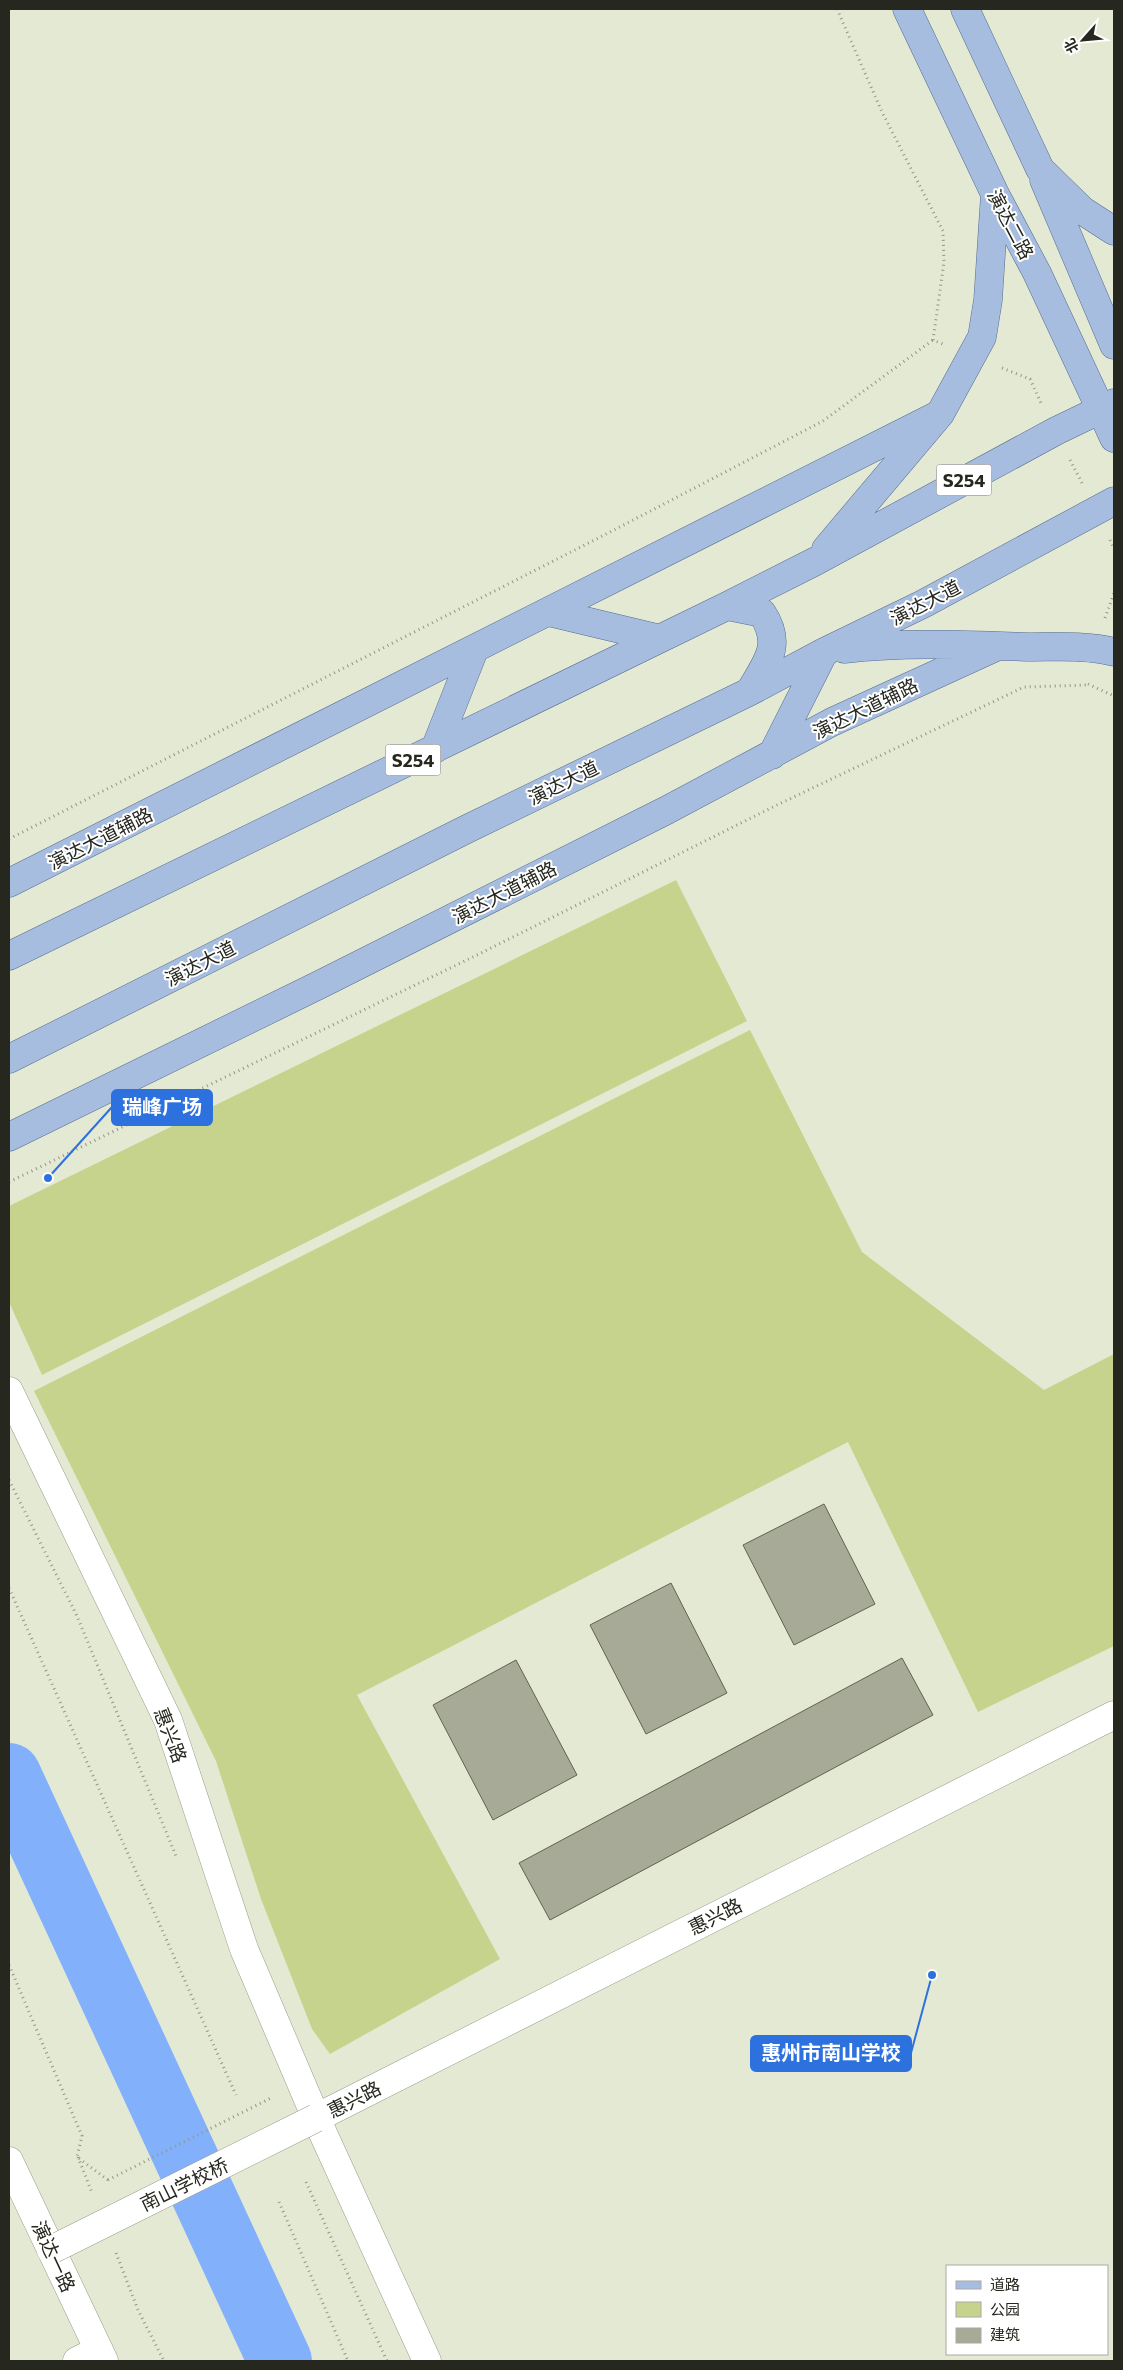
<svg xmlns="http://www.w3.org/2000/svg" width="1123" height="2370" viewBox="0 0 1123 2370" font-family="Commissioner,'Noto Sans SC',sans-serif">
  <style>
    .green { fill: #c6d38c }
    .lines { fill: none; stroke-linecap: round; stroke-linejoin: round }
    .river { stroke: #82b0fb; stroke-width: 64 }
    .building { fill: #a6aa96; stroke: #5f6351 }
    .minor-casing { stroke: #999d8a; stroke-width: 29 }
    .major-casing { stroke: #546c8f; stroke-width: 29 }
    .path { stroke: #939686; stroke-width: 3; stroke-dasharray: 1 4; stroke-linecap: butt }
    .minor { stroke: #fff; stroke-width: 28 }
    .major { stroke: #a7bde0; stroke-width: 28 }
    .minor-bridge-casing { stroke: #999d8a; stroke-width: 29; stroke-linecap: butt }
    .path-bridge { stroke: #939686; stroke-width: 3; stroke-dasharray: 1 4; stroke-linecap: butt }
    .minor-bridge { stroke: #fff; stroke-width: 28 }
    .labels { text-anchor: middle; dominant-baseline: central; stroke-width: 4; stroke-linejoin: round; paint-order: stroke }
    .shield { fill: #fff; stroke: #676862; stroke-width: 1 }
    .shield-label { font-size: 18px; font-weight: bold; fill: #26271f }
    .street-label { font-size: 19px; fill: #26271f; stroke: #fff }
    .leader { fill: none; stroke: #2d71de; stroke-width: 2 }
    .callout-dot { fill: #2d71de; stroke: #fff; stroke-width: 2 }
    .callout { fill: #2d71de; stroke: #2d71de; stroke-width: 2 }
    .callout-label { font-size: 20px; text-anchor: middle; font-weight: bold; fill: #fff }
  </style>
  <rect width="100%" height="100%" fill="#e4e9d4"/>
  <path class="green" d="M676,880L747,1021L42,1375L9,1302V1206Z
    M750,1030L862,1252L1044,1390L1114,1354V1646L978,1712L848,1442L357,1695L500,1959L330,2054L312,2029L261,1899L216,1761L34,1391Z"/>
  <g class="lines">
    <path class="river" d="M9,1775L280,2361"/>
  </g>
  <path class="building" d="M824,1504L875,1604L794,1645L743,1545Z
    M671,1583L727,1693L646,1734L590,1625Z
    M902,1658L933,1715L550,1920L519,1863Z
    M516,1660L577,1775L493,1820L433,1705Z"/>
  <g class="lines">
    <defs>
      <path id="minor" d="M9,1391L168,1720L244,1949L316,2118L427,2361
        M316,2118L1114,1715
        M9,2161L104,2361
        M77,2361L99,2350"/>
      <path id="major" d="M907,9L995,194L1037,273L1114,438
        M965,9L1040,169L1083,211L1114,231
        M1044,180L1114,345
        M826,549L940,414L982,337L988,300L995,194
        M727,606L762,613C783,645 767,662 750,691
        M548,612L657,638
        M844,649C906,642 969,645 1031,647C1059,647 1087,645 1114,652
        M435,749L474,650
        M772,755L824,652
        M9,883L940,414
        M9,956L727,606L816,561L1056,431L1114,403
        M9,1059L467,829L749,692L824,652L923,604L1114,501
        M9,1137L319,985L667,810L832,722L998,646"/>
    </defs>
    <use href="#minor" class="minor-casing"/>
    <use href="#major" class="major-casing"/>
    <path class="path" d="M837,9L882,112L943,231L944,262L933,340L943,344
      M1002,368L1030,379L1041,403
      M1070,460L1082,483
      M1110,540L1114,549
      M1105,618L1114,593
      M1088,684L1114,696
      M9,839L614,530L823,421L933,340
      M9,1182L475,956L777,805L1024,687L1088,685
      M9,1480L77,1616L176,1856
      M9,1588L236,2095
      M9,1965L82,2136L77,2157L108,2180
      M78,2157L92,2193
      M306,2182L387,2361
      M279,2202L348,2361
      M116,2253L138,2310L164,2361"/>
    <use href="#minor" class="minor"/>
    <use href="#major" class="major"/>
    <defs>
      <path id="minor-bridge" d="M51,2250L316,2118"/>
    </defs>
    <use href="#minor-bridge" class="minor-bridge-casing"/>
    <path class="path-bridge" d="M108,2180L273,2097"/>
    <use href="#minor-bridge" class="minor-bridge"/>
  </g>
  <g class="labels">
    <g class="shield">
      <rect x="936.5" y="464.5" width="55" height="31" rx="4"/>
      <rect x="385.5" y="744.5" width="55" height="31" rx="4"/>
    </g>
    <g class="shield-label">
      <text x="964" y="480">S254</text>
      <text x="413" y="760">S254</text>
    </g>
    <g class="street-label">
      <text transform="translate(1011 224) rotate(62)">演达二路</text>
      <text transform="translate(925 602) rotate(-27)">演达大道</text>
      <text transform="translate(865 708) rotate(-26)">演达大道辅路</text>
      <text transform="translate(563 782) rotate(-26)">演达大道</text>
      <text transform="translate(100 838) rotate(-27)">演达大道辅路</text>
      <text transform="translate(504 892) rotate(-27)">演达大道辅路</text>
      <text transform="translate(200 963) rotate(-27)">演达大道</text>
      <text transform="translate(171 1735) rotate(69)">惠兴路</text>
      <text transform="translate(715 1916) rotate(-27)">惠兴路</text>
      <text transform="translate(354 2099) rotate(-27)">惠兴路</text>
      <text transform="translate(184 2184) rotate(-26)">南山学校桥</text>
      <text transform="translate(54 2256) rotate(65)">演达一路</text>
    </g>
  </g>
  <path class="leader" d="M48 1178L112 1107M932 1975L911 2053"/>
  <g class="callout-dot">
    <circle cx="48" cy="1178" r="5"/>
    <circle cx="932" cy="1975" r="5"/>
  </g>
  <g class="callout">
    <rect x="112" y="1090" width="100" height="35" rx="5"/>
    <rect x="751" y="2036" width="160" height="35" rx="5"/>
  </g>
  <g class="callout-label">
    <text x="162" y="1114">瑞峰广场</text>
    <text x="831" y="2060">惠州市南山学校</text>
  </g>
  <rect width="1123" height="2370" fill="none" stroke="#26271f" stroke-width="20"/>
  <rect x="946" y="2265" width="162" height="90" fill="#ffffff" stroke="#a8a9a5"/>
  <rect x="956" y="2281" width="25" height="8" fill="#a7bde0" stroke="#a8a9a5"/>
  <text x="990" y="2290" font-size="15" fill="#26271f">道路</text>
  <rect x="956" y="2302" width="25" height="15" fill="#c6d38c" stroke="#a8a9a5"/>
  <text x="990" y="2315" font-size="15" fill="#26271f">公园</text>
  <rect x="956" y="2328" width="25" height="15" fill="#a6aa96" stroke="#a8a9a5"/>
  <text x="990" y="2340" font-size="15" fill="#26271f">建筑</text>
  <g transform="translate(1083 40) rotate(243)" stroke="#ffffff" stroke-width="4" paint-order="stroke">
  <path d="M0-4L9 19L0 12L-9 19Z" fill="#26271f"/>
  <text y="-8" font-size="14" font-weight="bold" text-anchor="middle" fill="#26271f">北</text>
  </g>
</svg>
